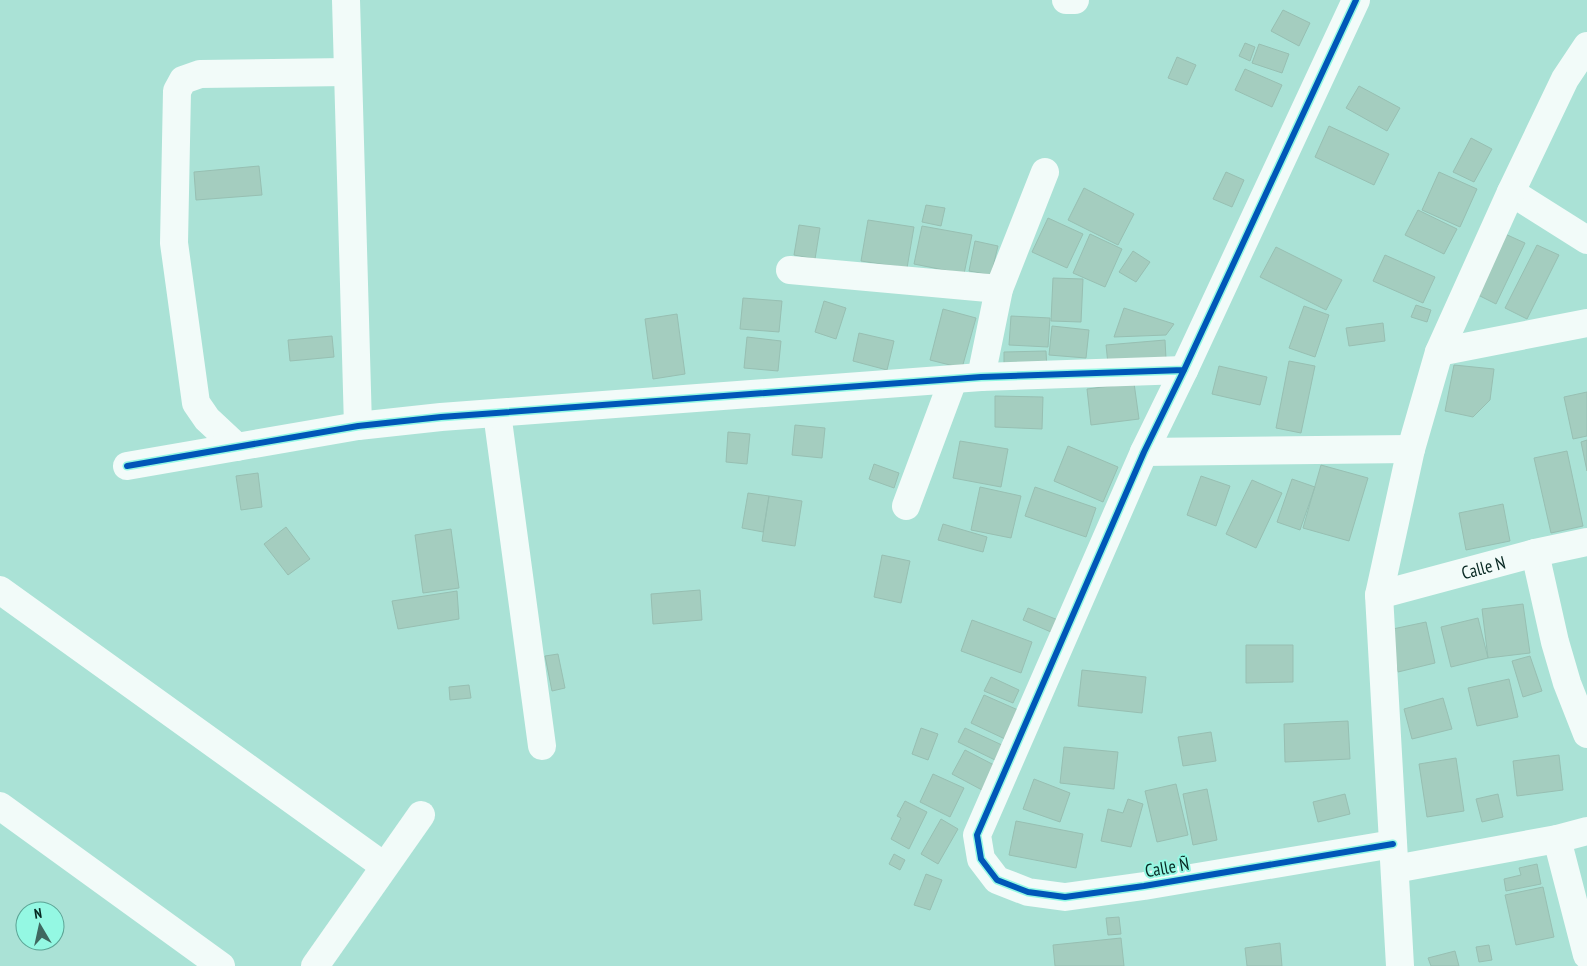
<svg xmlns="http://www.w3.org/2000/svg" width="1587" height="966" viewBox="0 0 1587 966" font-family="'PT Sans Narrow',sans-serif">
  <style>
    .building { fill: #a4cdbf; stroke: #97bfb2 }
    .lines { fill: none; stroke-linecap: round; stroke-linejoin: round }
    .minor { stroke: #f2fbf9; stroke-width: 28 }
    .cycleway-casing { stroke: #94f8e3; stroke-width: 9 }
    .cycleway { stroke: #0057b8; stroke-width: 6 }
    .labels { text-anchor: middle; dominant-baseline: central; stroke-width: 4; stroke-linejoin: round; paint-order: stroke }
    .street-label { font-size: 18px; fill: #062721; stroke: #94f8e3 }
  </style>
  <rect width="100%" height="100%" fill="#aae2d6"/>
  <path class="building" d="M1283,10L1310,23L1299,46L1271,31Z
    M1245,43L1255,47L1250,61L1239,56Z
    M1259,44L1289,54L1282,73L1252,63Z
    M1177,57L1196,65L1187,85L1168,78Z
    M1245,69L1282,85L1272,107L1235,90Z
    M1359,86L1400,108L1387,131L1346,108Z
    M1329,126L1389,154L1374,185L1315,157Z
    M1471,138L1492,149L1474,182L1453,172Z
    M259,166L262,195L196,200L194,172Z
    M1226,172L1244,180L1232,207L1213,199Z
    M1439,172L1477,189L1460,227L1422,210Z
    M1084,188L1134,214L1118,245L1068,220Z
    M926,205L945,208L941,226L922,222Z
    M1418,210L1457,229L1444,254L1405,235Z
    M1048,218L1083,234L1067,268L1032,252Z
    M868,220L914,227L907,268L861,261Z
    M799,225L820,228L815,259L794,255Z
    M922,226L972,235L964,274L914,264Z
    M1503,233L1525,243L1496,304L1474,293Z
    M1090,234L1122,249L1105,287L1073,273Z
    M975,241L998,246L991,275L969,271Z
    M1537,245L1559,255L1527,319L1505,308Z
    M1276,247L1342,280L1326,310L1260,277Z
    M1133,251L1150,262L1136,282L1119,272Z
    M1385,255L1435,277L1423,303L1373,281Z
    M1053,278L1083,279L1081,322L1051,321Z
    M743,298L782,301L779,332L740,329Z
    M824,301L846,308L836,339L815,332Z
    M1416,305L1431,310L1427,322L1411,317Z
    M1304,306L1329,315L1315,357L1289,348Z
    M1124,308L1174,324L1166,335L1114,337Z
    M943,309L976,318L962,368L930,360Z
    M677,314L685,374L653,379L645,319Z
    M1011,316L1050,318L1048,347L1009,345Z
    M1383,323L1385,341L1349,346L1346,328Z
    M1052,326L1089,330L1086,358L1049,355Z
    M859,333L894,341L887,370L853,361Z
    M332,336L334,357L290,361L288,340Z
    M747,337L781,341L778,371L744,368Z
    M1165,340L1166,359L1108,364L1106,345Z
    M1046,351L1047,369L1004,370V352Z
    M1289,361L1315,366L1301,433L1276,428Z
    M1454,365L1494,369L1490,400L1473,417L1445,411Z
    M1219,366L1267,377L1260,405L1212,394Z
    M1134,383L1139,419L1091,425L1087,389Z
    M1587,392V436L1573,439L1564,397Z
    M995,396L1043,397L1042,429L995,427Z
    M795,425L825,428L822,458L792,455Z
    M728,432L750,434L747,464L726,462Z
    M1587,440V471L1581,442Z
    M960,441L1008,449L1001,487L953,478Z
    M1068,446L1118,467L1103,502L1054,481Z
    M1567,451L1583,526L1551,533L1534,458Z
    M874,464L899,473L894,488L869,479Z
    M1321,465L1368,478L1349,541L1303,528Z
    M258,473L262,507L241,510L236,476Z
    M1201,476L1230,486L1216,526L1187,515Z
    M1292,479L1315,487L1300,530L1277,522Z
    M1252,480L1282,493L1256,548L1226,534Z
    M980,487L1021,496L1011,538L971,530Z
    M1035,487L1096,508L1086,537L1025,516Z
    M748,493L769,496L763,532L742,528Z
    M769,496L802,501L795,546L762,541Z
    M1503,504L1510,541L1466,550L1459,513Z
    M943,524L987,537L983,552L938,540Z
    M286,527L310,559L288,575L264,544Z
    M451,529L459,588L423,593L415,535Z
    M882,555L910,561L901,603L874,597Z
    M700,590L702,620L653,624L651,594Z
    M457,591L459,619L398,629L392,601Z
    M1523,604L1530,653L1488,658L1482,609Z
    M1028,608L1063,622L1058,635L1023,620Z
    M1478,618L1488,658L1451,667L1441,627Z
    M972,620L1032,642L1021,673L961,651Z
    M1426,622L1435,663L1398,672L1388,630Z
    M1246,645H1293V682L1246,683Z
    M558,654L565,688L552,691L545,656Z
    M1530,656L1542,691L1523,697L1512,661Z
    M1082,670L1146,677L1142,713L1078,706Z
    M991,677L1019,690L1013,703L984,691Z
    M1509,679L1518,717L1477,726L1468,688Z
    M469,685L471,698L450,700L449,687Z
    M984,695L1018,710L1005,739L971,723Z
    M1443,698L1452,729L1412,739L1404,709Z
    M1348,721L1350,759L1285,762L1284,724Z
    M921,728L938,734L928,760L912,754Z
    M965,728L1002,745L995,760L958,742Z
    M1211,732L1216,761L1183,766L1178,737Z
    M1064,747L1118,752L1114,789L1060,783Z
    M965,750L994,765L982,790L952,774Z
    M1559,755L1563,790L1517,796L1513,761Z
    M1456,758L1464,811L1427,817L1419,764Z
    M933,774L964,788L950,817L920,802Z
    M1034,779L1070,793L1060,822L1023,809Z
    M1176,784L1188,835L1157,842L1145,791Z
    M1207,789L1217,840L1193,845L1183,794Z
    M1345,794L1350,814L1318,822L1313,802Z
    M1498,794L1503,817L1482,822L1476,799Z
    M1128,799L1143,804L1131,847L1101,841L1108,809L1123,813Z
    M905,801L927,812L909,849L891,839L901,818L897,816Z
    M941,819L958,829L938,864L921,854Z
    M1016,821L1083,834L1076,868L1009,855Z
    M894,854L905,860L900,870L889,864Z
    M1537,864L1541,884L1506,891L1504,879L1521,875L1519,868Z
    M926,874L942,880L930,910L914,905Z
    M1543,887L1554,937L1516,945L1505,895Z
    M1119,917L1121,934L1108,935L1106,918Z
    M1121,938L1124,966H1055L1053,945Z
    M1280,943L1282,966H1247L1245,948Z
    M1489,945L1492,960L1479,962L1476,947Z
    M1455,951L1459,966H1431L1428,958Z"/>
  <g class="lines">
    <g class="minor">
      <path d="M346,0L358,426"/>
      <path d="M1066,0H1075"/>
      <path d="M1356,0L1184,370L1144,452L977,835L981,859L997,880L1028,892L1065,897L1144,886L1393,844"/>
      <path d="M1511,192L1587,240"/>
      <path d="M790,270L999,289"/>
      <path d="M1439,352L1587,323"/>
      <path d="M981,377L999,289L1045,172"/>
      <path d="M497,413L542,746"/>
      <path d="M237,447L207,419L196,403L174,243L177,91L183,80L200,74L347,72"/>
      <path d="M1144,452L1411,449"/>
      <path d="M127,466L358,426L441,417L981,377L1184,370"/>
      <path d="M906,506L953,380"/>
      <path d="M1535,553L1555,642L1567,683L1587,734"/>
      <path d="M0,590L384,866"/>
      <path id="s1" d="M1379,595L1535,553L1587,542"/>
      <path d="M0,806L221,966"/>
      <path d="M1557,839L1587,955"/>
      <path d="M1395,869L1557,839L1587,831"/>
      <path d="M315,966L421,815"/>
      <path d="M1400,966L1379,595L1411,449L1439,352L1511,192L1565,79L1587,46"/>
    </g>
    <defs>
      <path id="cycleway" d="M1356,0L1184,370L1144,452L977,835L981,859L997,880L1028,892L1065,897L1144,886L1393,844
        M127,466L358,426L441,417L981,377L1184,370"/>
    </defs>
    <use href="#cycleway" class="cycleway-casing"/>
    <use href="#cycleway" class="cycleway"/>
  </g>
  <g class="labels">
    <g class="street-label">
      <text stroke="none"><textPath href="#s1" startOffset="108">Calle N</textPath></text>
      <text transform="translate(1167 867) rotate(-10)">Calle Ñ</text>
    </g>
  </g>
  <g transform="translate(40 926) rotate(351)"><circle r="24" fill="#94f8e3" stroke="#5ba495"/>
  <path d="M0-4L9 19L0 12L-9 19Z" fill="#3f6860"/>
  <text y="-8" font-size="14" font-weight="bold" text-anchor="middle" fill="#062721">N</text>
  </g>
</svg>
